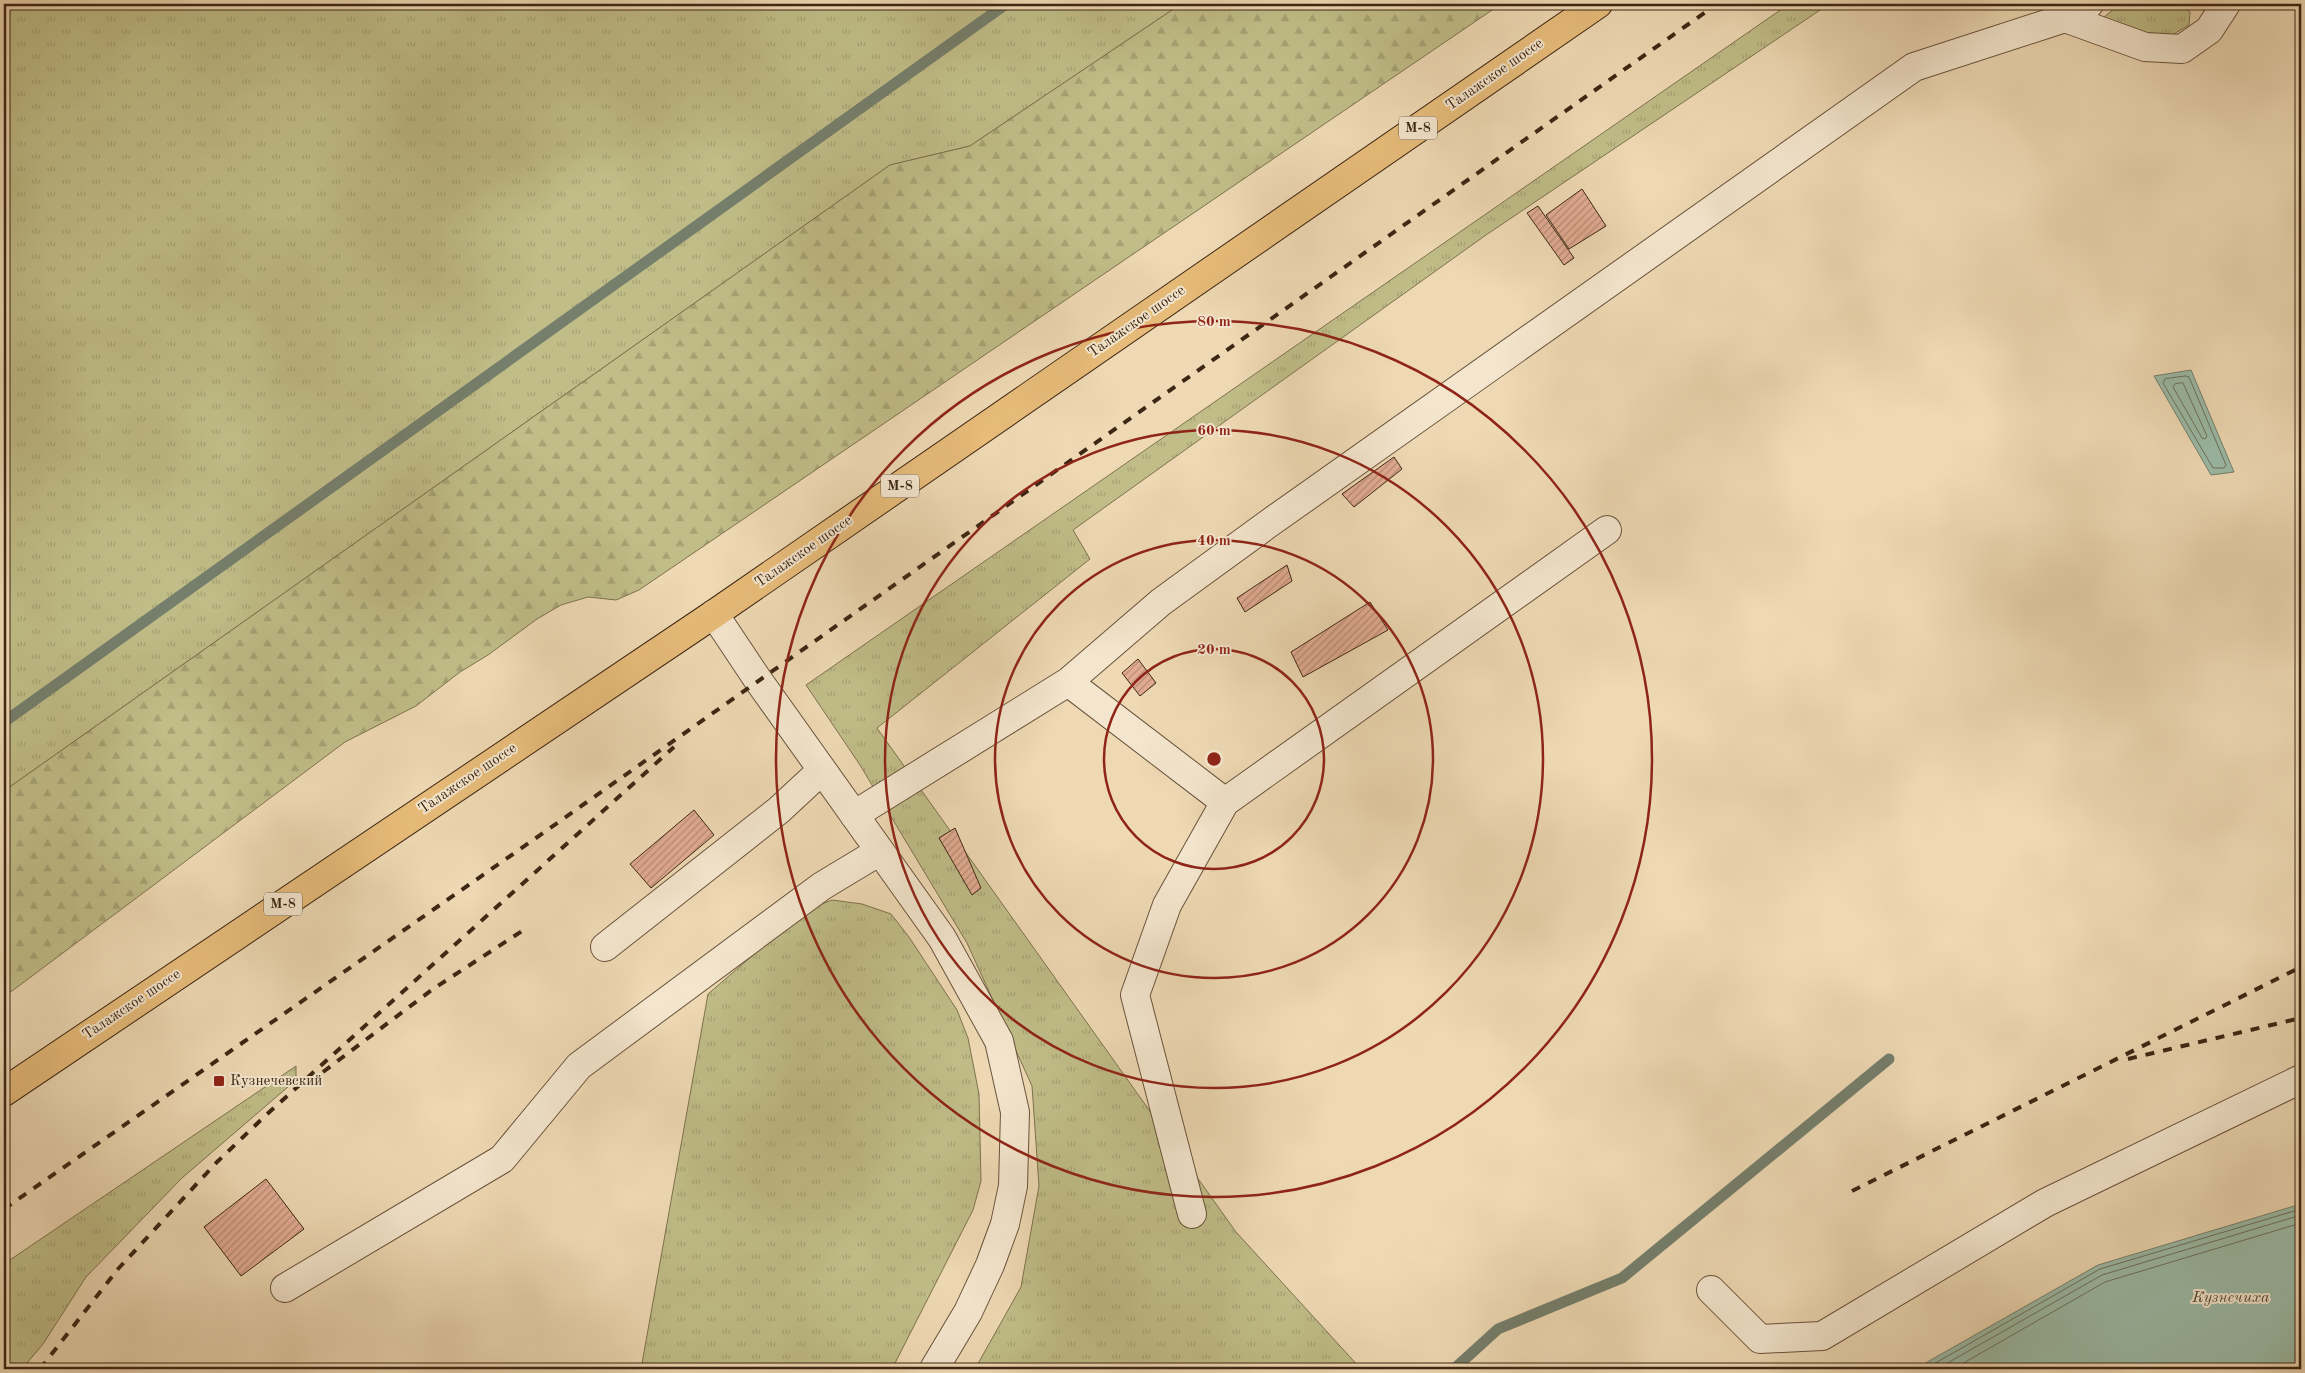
<svg xmlns="http://www.w3.org/2000/svg" width="2305" height="1373" viewBox="0 0 2305 1373" font-family="'Old Standard TT',serif">
  <style>
    .grass { fill: url(#grass-tufts); stroke: #7e724e }
    .forest { fill: url(#forest-firs); stroke: #7e724e }
    .water { fill: #9bbba7; stroke: #757f6c }
    .lines { fill: none; stroke-linecap: round; stroke-linejoin: round }
    .shore { stroke: #6c705d; stroke-width: 1 }
    .stream { stroke: #757f6c; stroke-width: 11 }
    .building { fill: url(#building-hatch); stroke: #3d2613 }
    .minor-casing { stroke: #69533b; stroke-width: 30 }
    .major-casing { stroke: #3d2613; stroke-width: 30 }
    .minor { stroke: #f4e6ce; stroke-width: 28 }
    .major { stroke: #e7bc7a; stroke-width: 28 }
    .rail { stroke: #3d2613; stroke-width: 4; stroke-dasharray: 9 9; stroke-linecap: butt }
    .ring { fill: none; stroke: #8f2418; stroke-width: 2.5 }
    .poi-dot { fill: #8f2418; stroke: #f4e6ce; stroke-width: 2 }
    .labels { text-anchor: middle; dominant-baseline: central; stroke-width: 4; stroke-linejoin: round; paint-order: stroke }
    .shield { fill: #f4e6ce; stroke: #74604b; stroke-width: 1 }
    .shield-label { font-size: 14px; font-weight: bold; fill: #3d2613 }
    .street-label { font-size: 15px; fill: #3d2613; stroke: #f4e6ce }
    .poi-label { font-size: 15px; fill: #3d2613; stroke: #f4e6ce; text-anchor: start }
    .water-label { font-size: 16px; font-style: italic; fill: #544b38; stroke: #f4e6ce }
    .centre { fill: #8f2418; stroke: #f4e6ce; stroke-width: 2.5 }
    .ring-label { font-size: 15px; text-anchor: middle; font-weight: bold; fill: #8f2418; stroke: #f4e6ce; stroke-width: 4; stroke-linejoin: round; paint-order: stroke }
  </style>
  <defs>
    <pattern id="grass-tufts" width="24" height="20" patternUnits="userSpaceOnUse" patternTransform="scale(1.25)"><rect width="24" height="20" fill="#c0bd88"/><path d="M3 7l-1-3M5 7V3M7 7l1-3M15 17l-1-3M17 17v-4M19 17l1-3" fill="none" stroke="#a6a274"/></pattern>
    <pattern id="forest-firs" width="22" height="20" patternUnits="userSpaceOnUse" patternTransform="scale(1.25)"><rect width="22" height="20" fill="#c0bd88"/><path d="M5 1l3.5 6h-7zM16 11l3.5 6h-7z" fill="#a6a274"/></pattern>
    <pattern id="building-hatch" width="6" height="6" patternUnits="userSpaceOnUse" patternTransform="scale(1.25)"><rect width="6" height="6" fill="#e2ac93"/><path d="M-1 1l2-2M0 6l6-6M5 7l2-2" fill="none" stroke="#b88c77"/></pattern>
  </defs>
  <rect width="100%" height="100%" fill="#eed9b4"/>
  <filter id="stains"><feTurbulence type="fractalNoise" baseFrequency=".004" numOctaves="4"/><feColorMatrix values="0 0 0 0 .2 0 0 0 0 .09 0 0 0 0 .02 0 0 0 .5 -.17"/></filter>
  <radialGradient id="worn" r=".72"><stop offset=".6" stop-color="#630" stop-opacity="0"/><stop offset="1" stop-color="#630" stop-opacity=".3"/></radialGradient>
  <path class="grass" d="M4,4H1181L970,146L890,165L4,791Z
    M1789,4H1829L1486,235L1073,530L1090,559L877,728L1236,1232L1361,1369H975L1021,1287L1039,1186L1032,1086L967,943L860,765L806,685Z
    M2120,4H2178L2190,12L2189,25L2172,35L2143,37L2103,18Z
    M832,900L862,904L891,914L909,937L957,1010L968,1038L979,1094L981,1181L973,1210L892,1369H641L708,994L804,911Z
    M296,1066V1080L182,1178L86,1277L43,1344L22,1369H4V1264Z"/>
  <path class="forest" d="M1181,4H1501L639,590L616,600L588,597L561,605L537,619L488,655L460,672L416,706L345,742L4,997V791L890,165L970,146Z"/>
  <path class="water" d="M2191,370L2234,472L2211,475L2154,376Z
    M2301,1204V1369H1915L2098,1265Z"/>
  <g class="lines">
    <path class="shore" d="M2186,376L2189,377L2226,465L2224,468H2213L2163,383L2165,379Z
      M2183,383L2207,436L2205,439L2202,438L2173,387L2175,384Z
      M1925,1369L2100,1269L2301,1209
      M1937,1369L2102,1275L2301,1215
      M1953,1369L2105,1282L2301,1223"/>
    <path class="stream" d="M4,722L1006,4
      M1454,1369L1498,1329L1622,1278L1889,1059"/>
  </g>
  <path class="building" d="M1582,189L1606,226L1569,249L1546,215Z
    M1538,206L1574,258L1564,265L1527,213Z
    M1394,457L1402,469L1354,507L1342,494Z
    M1287,565L1292,581L1245,612L1237,598Z
    M1370,602L1388,630L1303,677L1291,652Z
    M1138,659L1156,683L1140,696L1122,673Z
    M694,810L714,835L651,888L630,864Z
    M955,828L981,888L972,895L939,838Z
    M266,1179L304,1229L241,1276L204,1227Z"/>
  <g class="lines">
    <defs>
      <path id="minor" d="M2065,18L2145,47L2182,49L2209,30L2226,4
        M714,614L758,680L942,938L999,1041L1015,1112L1013,1186L1005,1224L990,1265L968,1312L934,1369
        M1068,682L1225,802L1607,530
        M854,815L1068,682L1161,602L1268,524L1914,67L2065,18L2089,4
        M605,947L779,810L822,770
        M1192,1214L1135,995L1167,905L1225,802
        M285,1288L502,1159L579,1066L822,886L880,851
        M1711,1290L1760,1339L1822,1336L2045,1203L2301,1079"/>
      <path id="major" d="M4,1092L714,614L1598,4"/>
    </defs>
    <use href="#minor" class="minor-casing"/>
    <use href="#major" class="major-casing"/>
    <use href="#minor" class="minor"/>
    <use href="#major" class="major"/>
    <path class="rail" d="M2128,1059L2301,1018
      M323,1072L433,989L522,931
      M1852,1191L2301,967
      M4,1209L536,838L1717,4
      M40,1369L118,1269L217,1162L265,1116L674,747"/>
  </g>
  <g class="ring">
    <circle cx="1214" cy="759" r="110"/>
    <circle cx="1214" cy="759" r="219"/>
    <circle cx="1214" cy="759" r="329"/>
    <circle cx="1214" cy="759" r="438"/>
  </g>
  <rect class="poi-dot" x="213" y="1075" width="12" height="12" rx="2.5"/>
  <g class="labels">
    <g class="shield">
      <rect x="1399" y="116.5" width="38" height="23" rx="4"/>
      <rect x="881" y="474.5" width="38" height="23" rx="4"/>
      <rect x="264" y="892.5" width="38" height="23" rx="4"/>
    </g>
    <g class="shield-label">
      <text x="1418" y="128">М-8</text>
      <text x="900" y="486">М-8</text>
      <text x="283" y="904">М-8</text>
    </g>
    <g class="street-label">
      <text transform="translate(1495 75) rotate(-35)">Талажское шоссе</text>
      <text transform="translate(1137 322) rotate(-35)">Талажское шоссе</text>
      <text transform="translate(804 552) rotate(-35)">Талажское шоссе</text>
      <text transform="translate(468 779) rotate(-34)">Талажское шоссе</text>
      <text transform="translate(132 1005) rotate(-34)">Талажское шоссе</text>
    </g>
    <g class="poi-label">
      <text x="230" y="1081">Кузнечевский</text>
    </g>
    <g class="water-label">
      <text x="2231" y="1298">Кузнечиха</text>
    </g>
  </g>
  <circle cx="1214" cy="759" r="8" class="centre"/>
  <g class="ring-label">
    <text x="1214" y="326">80 m</text>
    <text x="1214" y="435">60 m</text>
    <text x="1214" y="545">40 m</text>
    <text x="1214" y="654">20 m</text>
  </g>
  <rect width="2305" height="1373" fill="none" stroke="#eed9b4" stroke-width="20"/>
  <rect x="5" y="5" width="2295" height="1363" fill="none" stroke="#3d2613" stroke-width="2.5"/>
  <rect x="10" y="10" width="2285" height="1353" fill="none" stroke="#3d2613"/>
  <rect width="100%" height="100%" filter="url(#stains)"/>
  <rect width="100%" height="100%" fill="url(#worn)"/>
</svg>
